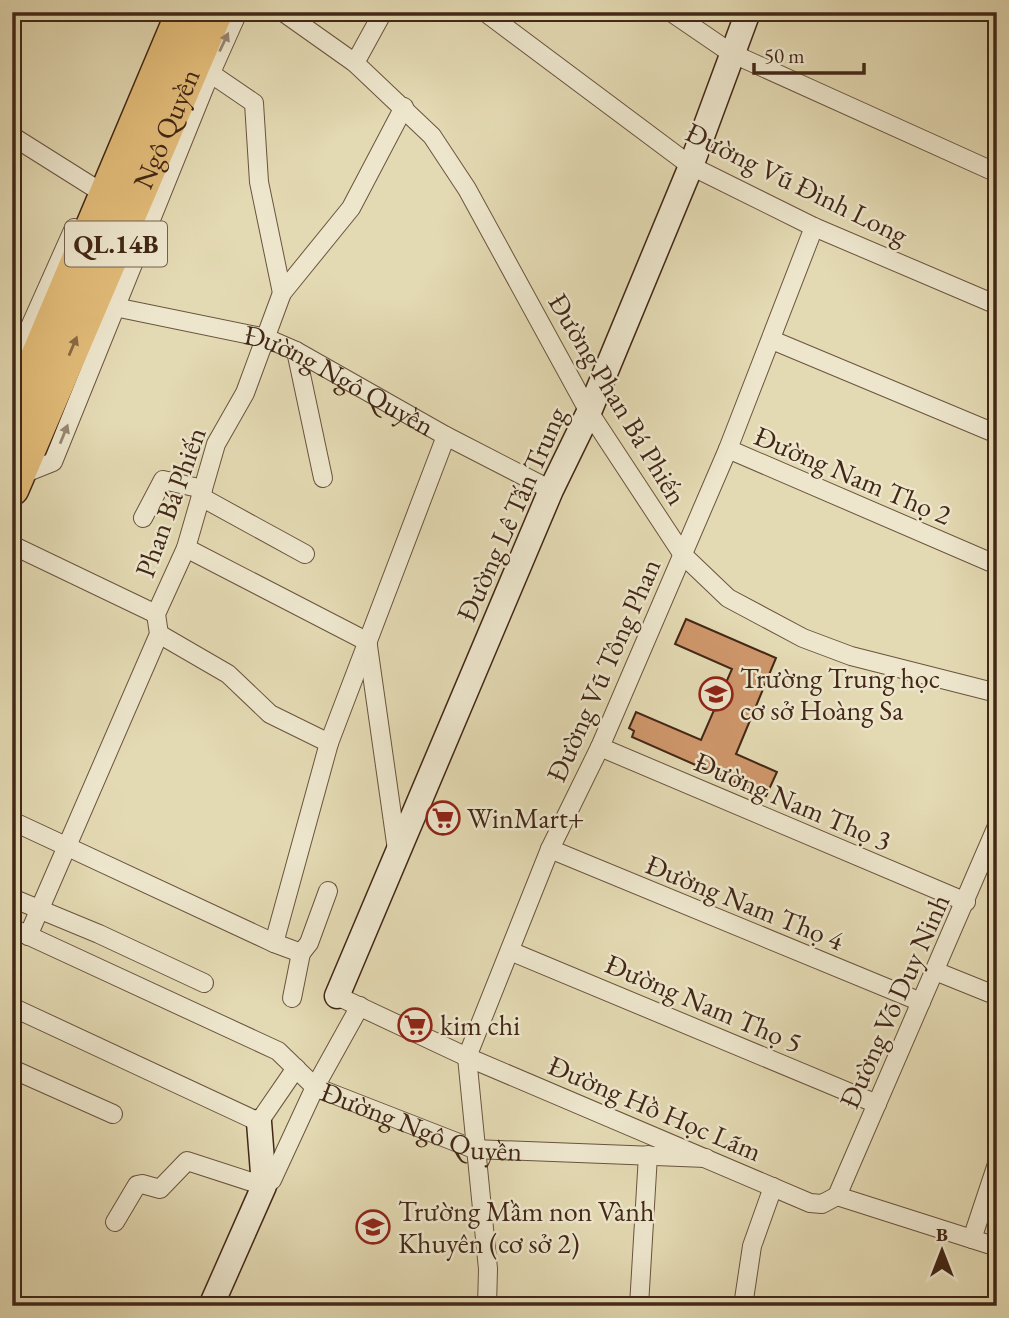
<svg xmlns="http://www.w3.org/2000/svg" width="1009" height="1318" viewBox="0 0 1009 1318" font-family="'EB Garamond',serif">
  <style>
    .building { fill: #ce966b; stroke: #422716; stroke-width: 2 }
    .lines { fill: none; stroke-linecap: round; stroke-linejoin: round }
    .street-casing { stroke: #6a543d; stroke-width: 20 }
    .secondary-casing { stroke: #422716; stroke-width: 27 }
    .highway-casing { stroke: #422716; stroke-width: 36 }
    .street { stroke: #ede6cd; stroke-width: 18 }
    .secondary { stroke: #ede6cd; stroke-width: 24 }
    .highway { stroke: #e2bc79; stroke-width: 33 }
    .oneway { fill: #988672 }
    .oneway2 { fill: #8a6a43 }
    .labels { text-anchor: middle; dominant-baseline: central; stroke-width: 5; stroke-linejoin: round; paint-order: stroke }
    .shield { fill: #ede6cd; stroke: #75604d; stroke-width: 2 }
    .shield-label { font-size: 26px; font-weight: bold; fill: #422716 }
    .street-label { font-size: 28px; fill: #422716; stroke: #ede6cd }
    .poi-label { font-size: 28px; fill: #422716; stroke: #ede6cd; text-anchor: start }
  </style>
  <rect width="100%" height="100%" fill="#e3d9b2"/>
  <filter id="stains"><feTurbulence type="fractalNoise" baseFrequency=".00286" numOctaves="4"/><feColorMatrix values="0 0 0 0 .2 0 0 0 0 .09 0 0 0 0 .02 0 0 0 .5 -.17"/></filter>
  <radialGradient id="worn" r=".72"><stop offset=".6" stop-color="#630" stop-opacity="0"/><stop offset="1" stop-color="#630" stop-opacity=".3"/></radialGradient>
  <path class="building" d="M686,619L776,658L736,754L777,772L766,796L632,737L634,731L629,728L636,712L701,740L732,669L675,644Z"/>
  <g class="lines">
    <defs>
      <g id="street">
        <path d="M283,12L355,63L432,136L467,189L589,412L683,555L728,598L803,638L851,656L997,693"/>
        <path d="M485,12L691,166L814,227L997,305"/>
        <path d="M671,12L731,53L997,173"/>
        <path d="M355,63L383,12"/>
        <path d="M210,73L254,103L259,182L282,293"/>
        <path d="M12,136L93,187"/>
        <path id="s1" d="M105,305L266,338L296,351L446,436L551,490"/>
        <path d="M772,340L997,434"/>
        <path d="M296,351L323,478"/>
        <path d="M12,367L74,228"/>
        <path d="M728,449L997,565"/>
        <path d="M18,476L53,462L205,86L238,12"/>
        <path d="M201,497L305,554"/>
        <path d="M143,518L163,480L203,489"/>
        <path d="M12,545L156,614"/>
        <path d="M186,548L368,642"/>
        <path d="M159,634L228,674L270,714L329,743"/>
        <path d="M368,646L397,850"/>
        <path d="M600,747L966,902"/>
        <path d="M12,821L274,943L301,953"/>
        <path d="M550,849L921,1002"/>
        <path d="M12,898L99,934L204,983"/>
        <path id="s2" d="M12,928L278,1051L315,1087L474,1149L706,1158"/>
        <path d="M28,936L159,634L156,614L186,548L216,444L245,393L282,293L351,208L404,107"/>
        <path d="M274,943L329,743L446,436"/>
        <path d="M510,951L877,1104"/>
        <path d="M301,953L309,943L328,891"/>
        <path d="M935,971L997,996"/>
        <path d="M337,996L467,1057L810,1203L822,1204L837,1196"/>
        <path d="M292,998L301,953"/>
        <path d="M12,1007L259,1122L296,1068"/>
        <path d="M12,1069L113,1114"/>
        <path d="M837,1196L997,826"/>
        <path d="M837,1196L997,1247"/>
        <path d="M115,1222L137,1185L142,1184L160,1189L187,1161L264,1186L272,1180L315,1087L360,1006"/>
        <path d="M972,1239L997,1164"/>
        <path d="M487,1306L488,1269L467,1057L550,849L600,747L728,449L814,227"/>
        <path d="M639,1306L648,1155"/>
        <path d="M743,1306L752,1246L773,1187"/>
      </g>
      <path id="secondary" d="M337,996L551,490L589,412L691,166L748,12
        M211,1306L264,1186L259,1122"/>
      <g id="highway">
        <path d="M12,417L183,12"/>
        <path id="s3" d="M12,489L216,12"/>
      </g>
    </defs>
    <use href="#street" class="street-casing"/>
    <use href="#secondary" class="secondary-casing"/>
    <use href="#highway" class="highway-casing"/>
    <use href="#street" class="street"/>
    <use href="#secondary" class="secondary"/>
    <use href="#highway" class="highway"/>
  </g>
  <defs><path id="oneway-solid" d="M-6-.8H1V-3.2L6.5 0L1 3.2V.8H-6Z" transform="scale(1.75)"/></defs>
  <g class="oneway">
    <use href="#oneway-solid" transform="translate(224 42) rotate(-65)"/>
    <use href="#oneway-solid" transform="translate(64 434) rotate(-68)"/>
  </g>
  <use class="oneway2" href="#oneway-solid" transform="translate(73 346) rotate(-67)"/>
  <defs>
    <symbol id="school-ring" viewBox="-11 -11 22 22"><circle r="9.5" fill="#ede6cd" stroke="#8f2418" stroke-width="1.5"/><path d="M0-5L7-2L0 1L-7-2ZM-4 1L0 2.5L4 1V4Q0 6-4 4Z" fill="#8f2418"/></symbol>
    <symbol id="supermarket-ring" viewBox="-11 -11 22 22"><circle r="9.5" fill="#ede6cd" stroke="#8f2418" stroke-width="1.5"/><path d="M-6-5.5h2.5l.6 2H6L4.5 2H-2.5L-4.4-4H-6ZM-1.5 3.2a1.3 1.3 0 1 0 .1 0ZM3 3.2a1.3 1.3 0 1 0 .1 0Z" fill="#8f2418"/></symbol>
  </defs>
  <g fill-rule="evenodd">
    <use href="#school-ring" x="697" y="675" width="38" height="38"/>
    <use href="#supermarket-ring" x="424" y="799" width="38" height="38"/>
    <use href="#supermarket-ring" x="396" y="1006" width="38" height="38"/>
    <use href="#school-ring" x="354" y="1208" width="38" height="38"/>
  </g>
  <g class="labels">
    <rect class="shield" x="65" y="221.5" width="102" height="45" rx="5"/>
    <g class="shield-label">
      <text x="116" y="244">QL.14B</text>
    </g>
    <g class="street-label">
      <text stroke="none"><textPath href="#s3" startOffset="392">Ngô Quyền</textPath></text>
      <text transform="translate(797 183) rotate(26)">Đường Vũ Đình Long</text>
      <text stroke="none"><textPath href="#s1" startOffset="248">Đường Ngô Quyền</textPath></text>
      <text transform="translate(618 399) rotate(59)">Đường Phan Bá Phiến</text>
      <text transform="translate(853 475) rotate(23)">Đường Nam Thọ 2</text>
      <text transform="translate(170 502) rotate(-70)">Phan Bá Phiến</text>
      <text transform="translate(511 514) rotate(-66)">Đường Lê Tấn Trung</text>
      <text transform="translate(603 670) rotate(-66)">Đường Vũ Tông Phan</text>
      <text transform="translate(793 801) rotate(23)">Đường Nam Thọ 3</text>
      <text transform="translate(745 902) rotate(22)">Đường Nam Thọ 4</text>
      <text transform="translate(894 1001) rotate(-66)">Đường Võ Duy Ninh</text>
      <text transform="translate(704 1003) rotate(23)">Đường Nam Thọ 5</text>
      <text transform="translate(655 1108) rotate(23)">Đường Hồ Học Lãm</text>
      <text stroke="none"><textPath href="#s2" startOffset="458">Đường Ngô Quyền</textPath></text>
    </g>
    <g class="poi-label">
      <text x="740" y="678">Trường Trung học<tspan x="740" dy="32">cơ sở Hoàng Sa</tspan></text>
      <text x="467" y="818">WinMart+</text>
      <text x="440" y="1025">kim chi</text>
      <text x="398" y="1211">Trường Mầm non Vành<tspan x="398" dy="32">Khuyên (cơ sở 2)</tspan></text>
    </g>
  </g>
  <rect width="1009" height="1318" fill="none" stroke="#e3d9b2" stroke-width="42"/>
  <rect x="14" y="14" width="981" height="1290" fill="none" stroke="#422716" stroke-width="3.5"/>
  <rect x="21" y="21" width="967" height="1276" fill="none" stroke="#422716" stroke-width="2"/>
  <g transform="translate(942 1251)" stroke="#ede6cd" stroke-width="5" paint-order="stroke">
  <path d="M0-5L12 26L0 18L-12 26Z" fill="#422716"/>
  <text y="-10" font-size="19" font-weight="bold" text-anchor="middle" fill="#422716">B</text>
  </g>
  <path d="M754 63v10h110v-10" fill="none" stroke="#422716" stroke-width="3.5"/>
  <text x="764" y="63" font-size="21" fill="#422716" stroke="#ede6cd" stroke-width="5" paint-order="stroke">50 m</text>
  <rect width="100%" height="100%" filter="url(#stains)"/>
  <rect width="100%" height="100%" fill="url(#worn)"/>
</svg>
